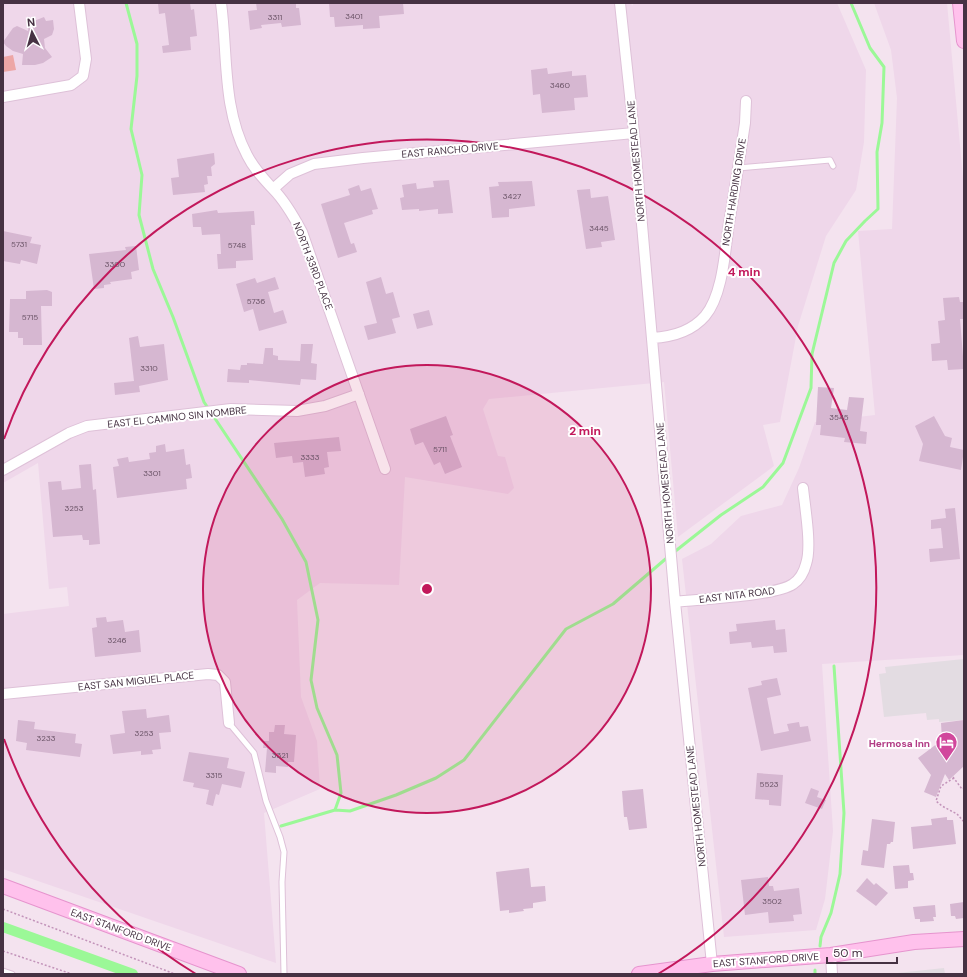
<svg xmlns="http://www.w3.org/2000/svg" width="967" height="977" viewBox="0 0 967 977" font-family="'DM Sans',sans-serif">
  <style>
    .residential { fill: #efd7ea }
    .green { fill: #eda6a6 }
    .parking { fill: #e3dce2 }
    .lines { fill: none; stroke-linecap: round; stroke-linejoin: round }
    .stream { stroke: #9bf897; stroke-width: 3 }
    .canal { stroke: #9bf897; stroke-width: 10 }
    .building { fill: #d6b7d1 }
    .lane-casing { stroke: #dec1d8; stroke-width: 7 }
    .street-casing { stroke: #dec1d8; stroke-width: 12 }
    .secondary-casing { stroke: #e694ce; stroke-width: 16 }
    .path { stroke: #c394ba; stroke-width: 1.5; stroke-dasharray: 2 2; stroke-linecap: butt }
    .lane { stroke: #fff; stroke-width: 5 }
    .street { stroke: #fff; stroke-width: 10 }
    .secondary { stroke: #ffc1ec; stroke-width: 14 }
    .ring { fill: none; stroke: #c2185b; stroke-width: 2 }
    .labels { text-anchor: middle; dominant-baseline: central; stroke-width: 4; stroke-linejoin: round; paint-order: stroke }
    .number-label { font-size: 8px; fill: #6a5366 }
    .street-label { font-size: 10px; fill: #463243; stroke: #fff }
    .hotel-label { font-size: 10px; font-weight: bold; fill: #b23c85; stroke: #fff; text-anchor: end }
    .centre { fill: #c2185b; stroke: #fff; stroke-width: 2 }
    .ring-label { font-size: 12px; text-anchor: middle; font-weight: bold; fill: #c2185b; stroke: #fff; stroke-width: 4; stroke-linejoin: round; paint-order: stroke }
  </style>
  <rect width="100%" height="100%" fill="#f4e3ef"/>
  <path class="residential" d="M3,3H631L632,6L634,3H837L866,70L864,142L856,190L826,236L798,326L780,422L763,425L774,466L678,537L664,382L489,399L483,409L498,456L505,457L514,488L508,494L405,477L399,585L320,583L297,600L301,697L317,741L320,789L264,813L276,963L3,869V614L69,606L67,587L49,589L38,463L3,483Z
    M874,3H947L964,189V655L822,664L833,831L825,899L816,930L724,937L682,559L711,544L741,516L782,505L799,468L815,422L875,415L858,231L892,229L897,98L891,50Z"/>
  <path class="green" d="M13,55L16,70L3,72V57Z"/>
  <path class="parking" d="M964,659V720L939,722V719L927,720L926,713L884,717L879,674L886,673L885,667Z
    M944,968L945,974H888Z"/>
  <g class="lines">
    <path class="stream" d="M126,3L137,44V76L131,129L142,175L139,215L153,269L173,317L204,402L282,519L306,562L318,620L311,680L317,708L337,755L341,793L335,810
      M673,553L721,515L763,487L783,463L811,388L812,354L834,263L846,241L865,221L878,209L877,152L882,123L884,67L870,48L851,3
      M281,826L335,810L350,811L396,795L436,778L464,760L566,629L613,604L669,556
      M820,946L821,937L831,913L840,874L844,813L834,666
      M815,974V970"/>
    <path class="canal" d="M3,927L133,974"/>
  </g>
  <path class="building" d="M158,3H190L191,10L194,9L197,36L190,37L191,50L163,53L162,46L169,45L165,13L159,14Z
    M256,3H296V8H299L301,25L282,27L281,23L261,25L262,28L250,30L248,11L257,10Z
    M329,3H403L404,14L379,16L380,28L363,29V25L335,27L334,17H330Z
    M44,17L46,21L53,20L54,29L52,35L44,39L45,48L52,57L43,63L35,65H22L23,54L13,51L6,46L3,42L13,28L17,26L28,31L29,23Z
    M547,68L548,74L572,71V76L586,75L588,97L574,98L575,110L542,113L540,94L533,95L531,70Z
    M214,153L215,164L211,167L212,176H207L208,184L204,185L205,192L173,195L171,178L179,177L177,159Z
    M449,180L453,213L438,214V209L419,211V209L402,210L400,198L404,197L402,185L416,183L417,189L434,187L433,181Z
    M532,181L535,206L509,209V217L492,218L489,187L499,186L498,182Z
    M359,185L361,191L371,188L378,209L372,210L373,214L344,223L351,244L354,243L357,252L338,258L321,204L350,195L348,189Z
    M590,189L591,198L608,196L615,240L601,242L602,247L586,249L577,190Z
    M217,210L218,213L254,211L255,225H251L253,260L236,261V268L218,269L217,254H221L220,234L202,235L201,227H193L192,214Z
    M3,231L32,237L30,243L41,245L37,264L21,260L20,264L3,261Z
    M136,246L139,270L131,272L132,279L110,282L111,284L104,285V288L94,289L89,254L126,250L125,247Z
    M275,277L279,289L268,292L274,313L283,310L287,323L259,331L253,309L244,312L236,284L255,278L257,283Z
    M381,277L386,294L393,292L400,317L392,319L396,333L368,340L364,326L377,323L366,282Z
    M47,290L52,292V306H41L42,345H23V338H18V332H9L10,299H26V291Z
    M959,297L960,302H964V319H960L964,369L948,370L947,360L932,361L931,344L940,343L938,321L945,320L943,298Z
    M429,310L433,325L417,329L413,314Z
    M138,336L140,347L164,344L168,380L139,386L140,392L115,395L114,383L134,381L129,338Z
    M301,344H313L311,363L317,364L316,380L301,379L300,385L249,380V383L227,382L228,369L240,370L241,365H247V363L263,364L265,348H273V355L278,356V360L300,361Z
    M818,387L834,388L831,408L847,410L849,397L864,398L860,431L867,432L866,444L844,442L845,438L820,435L821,425H816Z
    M446,416L453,435L450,436L462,467L445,474L440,462L434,465L423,442L415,445L410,429Z
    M934,416L945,436L952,438L950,447L964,450L961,470L919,461L923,444L915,426Z
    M339,437L341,451L327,452L329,467L324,468L325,474L305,477L303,462L293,463L292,456L276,458L274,443Z
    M165,444L166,452L184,449L186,465L190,464L192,478L186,479L187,489L117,498L113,467L119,466L117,459L128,457L129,462L150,459L149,453L156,452V446Z
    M91,464L93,490L96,489L100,544L89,545V540H83L82,535L53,537L48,482L61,481L62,490L81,488L79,465Z
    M955,508L960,559L930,562L929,549L943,548L941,528L931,529V520L946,518L945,509Z
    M106,617L107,622L123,620L125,632L139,630L141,652L95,657L92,628L97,627L96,618Z
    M775,620L776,630L785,629L787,652L774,653L773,646L752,648L751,642L730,644L729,632L737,631L736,624Z
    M777,678L781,695L767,698L774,734L789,731L787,724L799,722L800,727L808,726L811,741L761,751L748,688L762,685L761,681Z
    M146,709L147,718L169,715L171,732L159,733L161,749L152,750L153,754L141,755V751L113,754L110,735L125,733L122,711Z
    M18,720L35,722L34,729L76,734L75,743L82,744L80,757L26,750L27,743L16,741Z
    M964,720V766L949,780L945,774L936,797L924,792L931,775L918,758L942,740L941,723Z
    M275,725H285L284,734L296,735L294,762H288V767L276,766V773L265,772L267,748H263L264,741H269V732H274Z
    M189,752L229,758L227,768L245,772L241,788L222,784L219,795L216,794L213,806L206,804L209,790L193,787L194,783L183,781Z
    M757,773L783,775L781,806L769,805V800L755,799Z
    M811,788L819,791L817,797L826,800L822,809L805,803Z
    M643,789L647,828L629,830L627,817H624L622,791Z
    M947,817V820H953L956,844L913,849L911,827L932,825L931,819Z
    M872,819L895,822L893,842H891L890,844H887L884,868L861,865L863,850L868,851Z
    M909,865L910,873H913L914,880L908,881V888L895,889L893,866Z
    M529,868L531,887L545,886L546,901L533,903V908L523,909L524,911L509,913V910L500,911L496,872Z
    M768,877L769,886H773L774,891L799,888L802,914L793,915L794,921L769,923L768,912L745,915L741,880Z
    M867,878L874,885L876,883L888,893L876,906L856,891Z
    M964,902V918L956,919L955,916H951L950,904Z
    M935,905L936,917H933L934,921L920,922V919H915L913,907Z"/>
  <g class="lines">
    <defs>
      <path id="lane" d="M738,168L830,160L833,166
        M229,723L254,753L266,801L280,837L284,852L282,882L284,974
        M3,971L12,974"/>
      <path id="street" d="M221,3C228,54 222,108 247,155C254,169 263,178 273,189C285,201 294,217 302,232L385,469
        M620,3L634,133L675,602L712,964
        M3,97L71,85L83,76L86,59L79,3
        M273,189L290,174L314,164L363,158L634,133
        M652,338C671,337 692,331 705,316C723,295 725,250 729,223C735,189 740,156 745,123L746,101
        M3,470L69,433L87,426L231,409L297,411L325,406L359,394
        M675,602C699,599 776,596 793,584C799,580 804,572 806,564C812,547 805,508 803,488
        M3,694L208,674L218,675L225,682L229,723
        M831,955L832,974"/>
      <path id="secondary" d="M960,3L964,41
        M3,886L239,974
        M639,974L712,964L831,955L914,942L964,939"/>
    </defs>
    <use href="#lane" class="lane-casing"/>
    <use href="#street" class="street-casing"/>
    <use href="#secondary" class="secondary-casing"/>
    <path class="path" d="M953,777L962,789L964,788
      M954,778L941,786L936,801L942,806L957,814L964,822
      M3,909L175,974
      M3,951L72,974"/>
    <use href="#lane" class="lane"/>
    <use href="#street" class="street"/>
    <use href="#secondary" class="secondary"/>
  </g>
  <circle cx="427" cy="589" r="224" fill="#c2185b" fill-opacity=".12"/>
  <g class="ring">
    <circle cx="427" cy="589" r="224"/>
    <path d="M196 974A449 449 0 0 1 4 739M4 439A449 449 0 1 1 658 974"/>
  </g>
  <defs>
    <symbol id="hotel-pin" viewBox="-11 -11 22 30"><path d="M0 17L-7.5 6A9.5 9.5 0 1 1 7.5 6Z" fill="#d1479c" stroke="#fff"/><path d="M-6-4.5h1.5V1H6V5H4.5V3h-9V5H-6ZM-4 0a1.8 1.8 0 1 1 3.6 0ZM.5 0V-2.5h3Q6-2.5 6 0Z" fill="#fff"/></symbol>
  </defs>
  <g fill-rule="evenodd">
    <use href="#hotel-pin" x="934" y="730" width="25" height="34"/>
  </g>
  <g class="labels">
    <g class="number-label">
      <text x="354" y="16">3401</text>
      <text x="275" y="17">3311</text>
      <text x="560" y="85">3460</text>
      <text x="512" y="196">3427</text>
      <text x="599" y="228">3445</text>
      <text x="19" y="244">5731</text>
      <text x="237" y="245">5748</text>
      <text x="115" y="264">3300</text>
      <text x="256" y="301">5736</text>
      <text x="30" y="317">5715</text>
      <text x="149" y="368">3310</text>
      <text x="839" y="417">3545</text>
      <text x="440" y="449">5711</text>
      <text x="310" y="457">3333</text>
      <text x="152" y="473">3301</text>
      <text x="74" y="508">3253</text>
      <text x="117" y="640">3246</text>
      <text x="144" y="733">3253</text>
      <text x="46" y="738">3233</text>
      <text x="280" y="755">3321</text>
      <text x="214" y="775">3315</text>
      <text x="769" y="784">5523</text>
      <text x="772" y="901">3502</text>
    </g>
    <g class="street-label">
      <text transform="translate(450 150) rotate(-5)">EAST RANCHO DRIVE</text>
      <text transform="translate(636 161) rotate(-95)">NORTH HOMESTEAD LANE</text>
      <text transform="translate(734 192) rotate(-81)">NORTH HARDING DRIVE</text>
      <text transform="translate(313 266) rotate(69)">NORTH 33RD PLACE</text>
      <text transform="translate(177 417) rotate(-6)">EAST EL CAMINO SIN NOMBRE</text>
      <text transform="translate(665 483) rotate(-95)">NORTH HOMESTEAD LANE</text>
      <text transform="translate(737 595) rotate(-7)">EAST NITA ROAD</text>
      <text transform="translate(136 681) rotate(-6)">EAST SAN MIGUEL PLACE</text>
      <text transform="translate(696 806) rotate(-96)">NORTH HOMESTEAD LANE</text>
      <text transform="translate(121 930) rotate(20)">EAST STANFORD DRIVE</text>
      <text transform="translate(766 960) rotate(-4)">EAST STANFORD DRIVE</text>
    </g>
    <g class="hotel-label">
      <text x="930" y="743">Hermosa Inn</text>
    </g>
  </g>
  <circle cx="427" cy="589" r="6" class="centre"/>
  <g class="ring-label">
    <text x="744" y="276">4 min</text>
    <text x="585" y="435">2 min</text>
  </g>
  <rect width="967" height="977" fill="none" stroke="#463243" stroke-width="8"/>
  <g transform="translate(32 32) rotate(354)" stroke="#ffffff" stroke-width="3" paint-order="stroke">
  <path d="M0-3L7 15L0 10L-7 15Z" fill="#463243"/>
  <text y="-6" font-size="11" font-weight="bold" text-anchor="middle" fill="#463243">N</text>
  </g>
  <path d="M827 957v6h70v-6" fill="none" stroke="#463243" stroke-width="2"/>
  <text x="833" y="957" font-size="12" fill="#463243" stroke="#ffffff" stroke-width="3" paint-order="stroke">50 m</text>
</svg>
